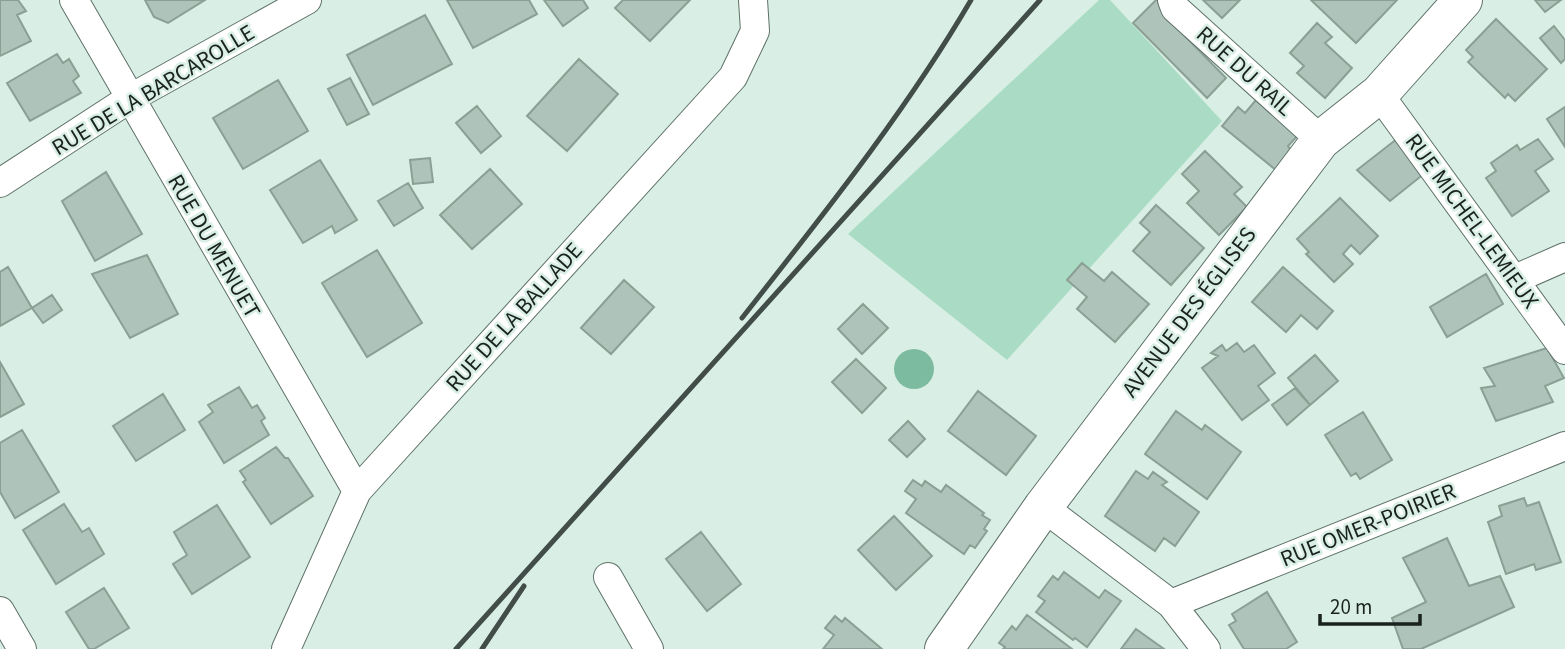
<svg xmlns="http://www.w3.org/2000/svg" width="1565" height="649" viewBox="0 0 1565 649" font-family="'Source Sans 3',sans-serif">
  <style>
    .green { fill: #aadcc5 }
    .water { fill: #7dbba0 }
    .building { fill: #aec3b9; stroke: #8b9f95; stroke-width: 2 }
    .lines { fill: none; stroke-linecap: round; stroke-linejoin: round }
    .street-casing { stroke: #5e7168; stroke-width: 30 }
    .primary-casing { stroke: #5e7168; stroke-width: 40 }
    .street { stroke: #fff; stroke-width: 28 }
    .primary { stroke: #fff; stroke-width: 38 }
    .rail { stroke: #424c48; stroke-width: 5 }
    .labels { text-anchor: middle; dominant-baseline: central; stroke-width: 5; stroke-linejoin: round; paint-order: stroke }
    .street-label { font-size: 23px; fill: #1a221f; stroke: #d9efe5 }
  </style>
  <rect width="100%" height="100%" fill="#d9efe5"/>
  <path class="green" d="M1099,0H1110L1222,121L1007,360L848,234Z"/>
  <path class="water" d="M894 369a20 20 0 1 1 40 0a20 20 0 1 1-40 0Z"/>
  <path class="building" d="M0,0H18L26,11L17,15L31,41L0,56Z
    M145,0H205L168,23L154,17Z
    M447,0H529L537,14L473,48Z
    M544,0H583L588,8L563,26Z
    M623,0H690L650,41L615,8Z
    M1156,0H1164L1172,23L1226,78L1207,98L1133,23Z
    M1203,0H1240L1222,18Z
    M1311,0H1397L1356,43Z
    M1535,0H1561L1545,12Z
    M425,15L452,64L373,105L347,55Z
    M1496,19L1547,69L1515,101L1508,94L1505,98L1468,62L1473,57L1466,50Z
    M1317,23L1332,37L1325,43L1352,68L1325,98L1297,73L1304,66L1290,53Z
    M1554,26L1565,40V59L1561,63L1540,38Z
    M57,54L63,63L69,59L79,76L73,81L81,93L30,121L7,83Z
    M579,59L618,94L567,151L527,116Z
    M350,78L369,114L347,125L328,89Z
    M278,80L308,131L243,169L213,118Z
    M1262,93L1301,132L1288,146L1292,152L1277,171L1222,126L1238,107L1245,113Z
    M477,106L501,136L481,153L456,123Z
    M1565,107V147L1547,119Z
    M1398,138L1430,169L1390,201L1357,170Z
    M1538,139L1553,159L1535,171L1549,191L1512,216L1486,178L1496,171L1491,163L1517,145L1520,150Z
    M1205,151L1242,187L1234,194L1247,207L1219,235L1187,203L1199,191L1182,174Z
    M430,158L433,182L413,184L410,160Z
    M320,160L357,220L335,233L332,226L303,243L270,190Z
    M490,169L522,204L472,249L440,215Z
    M106,172L142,234L95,261L62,201Z
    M408,183L423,208L394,226L378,201Z
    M1340,198L1378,236L1360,254L1351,245L1343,254L1353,264L1334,282L1306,254L1309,252L1297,239Z
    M1156,205L1204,248L1171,285L1133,251L1150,232L1140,223Z
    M377,250L422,323L367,357L322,283Z
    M147,255L178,314L130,338L92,274Z
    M1082,263L1104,281L1112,272L1149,304L1115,342L1077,309L1087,297L1067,280Z
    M8,267L32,308L0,326V272Z
    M1283,267L1333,311L1317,329L1301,315L1286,332L1252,302Z
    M1486,274L1503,304L1447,337L1430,307Z
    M624,280L654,307L611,354L581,328Z
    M52,295L62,310L43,323L32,308Z
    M863,304L888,328L862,354L838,329Z
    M1237,343L1244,352L1254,345L1275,373L1258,386L1269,400L1242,420L1202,368L1218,356L1211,353L1222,345L1226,351Z
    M1547,348L1564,378L1545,386L1553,402L1496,421L1481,388L1495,386L1484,368Z
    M1315,355L1338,381L1310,405L1288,378Z
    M856,359L886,388L862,413L832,382Z
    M0,362L24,404L0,417Z
    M239,387L252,408L257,405L265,418L261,421L269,435L224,463L199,422L213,412L208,405Z
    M1295,388L1310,405L1287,425L1272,405Z
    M978,391L1036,436L1006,475L948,431Z
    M163,394L185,430L136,461L113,426Z
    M1176,411L1202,430L1205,425L1241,452L1207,499L1145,454Z
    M1363,412L1392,460L1360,479L1356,473L1351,476L1325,435Z
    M908,421L925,439L907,457L889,440Z
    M22,430L59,492L15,518L0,492V443Z
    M276,447L285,458H288L313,496L271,524L243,482L246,480L240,471Z
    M1136,471L1148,479L1153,472L1167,482L1162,485L1199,512L1175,546L1164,538L1155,551L1105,516Z
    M913,480L922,486L925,481L941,492L946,485L984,513L982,515L990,520L984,529L987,531L975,548L970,545L964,554L906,513L916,499L905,491Z
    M1524,498L1527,506L1539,502L1561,562L1536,570L1534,564L1506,574L1488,522L1502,516L1499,506Z
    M64,504L82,532L89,528L104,554L56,584L23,530Z
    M217,505L250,557L192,594L173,564L187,555L174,532Z
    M894,516L932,556L896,590L858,550Z
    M701,532L741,584L707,611L666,559Z
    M1447,538L1469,586L1500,576L1514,607L1421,649H1403L1392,618L1426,602L1403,558Z
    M1064,572L1099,598L1105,590L1121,601L1087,647L1075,638L1073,640L1036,612L1045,601L1038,596L1053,576L1058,580Z
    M104,588L129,628L94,649H89L66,612Z
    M1267,592L1297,642L1286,649H1244L1229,625L1236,621L1232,614Z
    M1027,615L1072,649H1003L1005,647L999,643L1012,626L1016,630Z
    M835,616L842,622L845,618L882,649H823L834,635L825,628Z
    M1136,629L1164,649H1121Z"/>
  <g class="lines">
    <defs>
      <path id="street" d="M74,0L357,491
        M1172,0L1175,8L1321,140
        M1379,94L1565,350
        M0,183L129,99L307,0
        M1515,279L1565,257
        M1043,507L1171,604L1206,649
        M608,577L649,649
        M1171,604L1565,446
        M0,611L22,649
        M286,649L357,491L733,77L755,31L753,0"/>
      <path id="primary" d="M944,649L1043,507L1321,140L1379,94L1463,0"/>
    </defs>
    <use href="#street" class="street-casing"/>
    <use href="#primary" class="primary-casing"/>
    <use href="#street" class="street"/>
    <use href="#primary" class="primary"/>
    <path class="rail" d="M742,318C822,216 905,113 971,0
      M456,649L1040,0
      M482,649L524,586"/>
  </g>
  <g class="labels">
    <g class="street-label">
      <text transform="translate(1245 71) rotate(42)">RUE DU RAIL</text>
      <text transform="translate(153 90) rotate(-31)">RUE DE LA BARCAROLLE</text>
      <text transform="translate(1472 221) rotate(54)">RUE MICHEL-LEMIEUX</text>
      <text transform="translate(214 246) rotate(60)">RUE DU MENUET</text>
      <text transform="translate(1189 312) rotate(-53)">AVENUE DES ÉGLISES</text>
      <text transform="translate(514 317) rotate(-48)">RUE DE LA BALLADE</text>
      <text transform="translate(1368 525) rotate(-22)">RUE OMER-POIRIER</text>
    </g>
  </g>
  <path d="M1320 614v10h100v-10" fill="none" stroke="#1a221f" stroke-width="3.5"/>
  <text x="1330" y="614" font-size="21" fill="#1a221f" stroke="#d9efe5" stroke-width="5" paint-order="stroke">20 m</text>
</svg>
